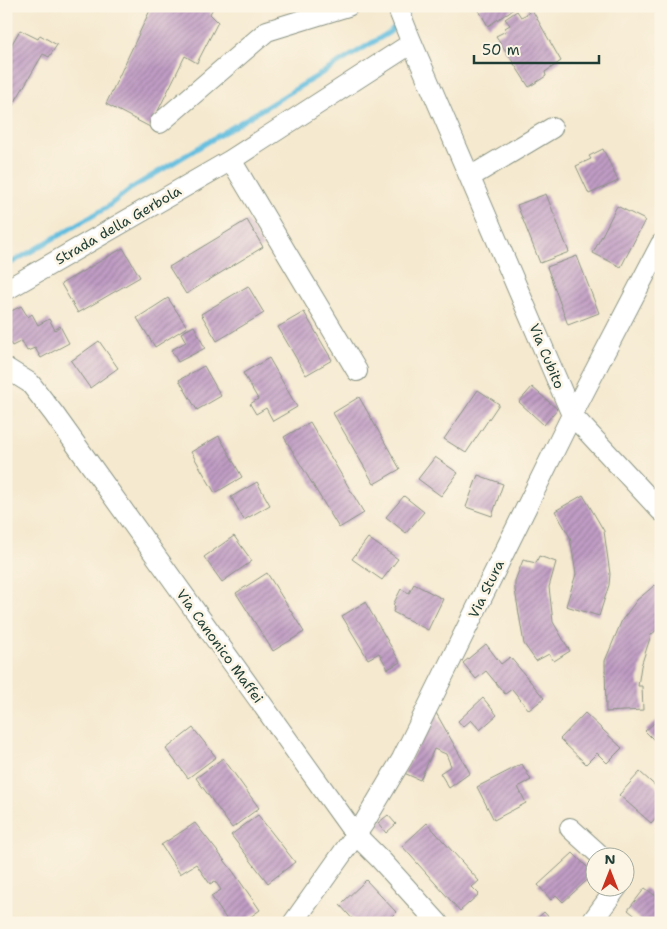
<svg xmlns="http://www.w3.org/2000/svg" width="667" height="929" viewBox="0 0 667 929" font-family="'Shantell Sans',sans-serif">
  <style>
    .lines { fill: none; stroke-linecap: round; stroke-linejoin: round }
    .stream { stroke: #61bddf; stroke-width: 5 }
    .building { fill: url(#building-hatch) }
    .minor-casing { stroke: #8a9382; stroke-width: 22 }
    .minor { stroke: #fff; stroke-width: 20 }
    .labels { text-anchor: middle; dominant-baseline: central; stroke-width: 5; stroke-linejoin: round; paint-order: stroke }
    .street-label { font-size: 14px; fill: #1f3d34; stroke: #fcf5e5 }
  </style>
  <defs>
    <pattern id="building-hatch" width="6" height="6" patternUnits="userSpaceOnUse" patternTransform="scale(1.25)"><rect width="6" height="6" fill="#c09cc4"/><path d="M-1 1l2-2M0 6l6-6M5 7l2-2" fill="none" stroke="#9b80a0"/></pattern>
  </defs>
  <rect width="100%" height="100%" fill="#fcf5e5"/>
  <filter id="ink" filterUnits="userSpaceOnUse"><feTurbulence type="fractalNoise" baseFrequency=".02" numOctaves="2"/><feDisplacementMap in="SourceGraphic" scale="10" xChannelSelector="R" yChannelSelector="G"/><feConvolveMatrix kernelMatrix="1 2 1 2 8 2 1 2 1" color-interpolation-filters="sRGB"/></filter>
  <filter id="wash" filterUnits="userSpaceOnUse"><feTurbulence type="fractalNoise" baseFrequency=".0096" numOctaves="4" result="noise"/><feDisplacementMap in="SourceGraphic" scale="20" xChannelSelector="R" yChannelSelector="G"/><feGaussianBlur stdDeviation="1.12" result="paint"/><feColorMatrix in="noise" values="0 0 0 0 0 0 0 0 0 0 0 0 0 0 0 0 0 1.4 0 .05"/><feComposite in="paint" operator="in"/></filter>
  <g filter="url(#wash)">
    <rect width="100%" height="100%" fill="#f5e9cf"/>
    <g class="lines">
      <path class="stream" d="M405,15L413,6
        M6,266L106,208L130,189L390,32L398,23"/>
    </g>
    <g id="blocks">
      <path class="building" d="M152,6H214L210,14L218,22L197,63L185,56L150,127L106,104Z
        M482,6H518L488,26L478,9Z
        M531,8L561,61L545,72L546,76L529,87L496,36L506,31L505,28L510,25L505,19L517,11L521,17L529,13L526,10Z
        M20,30L38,39L40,35L57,45L49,57L43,54L6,117V54Z
        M603,149L618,181L589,194L576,166L591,159L589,156Z
        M546,194L569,252L540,263L517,205Z
        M617,206L645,220L621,267L593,253Z
        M247,220L263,247L186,294L169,267Z
        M123,248L140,277L78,313L61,284Z
        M577,256L599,313L568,325L547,267Z
        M248,286L264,313L217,341L201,314Z
        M168,298L187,327L155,347L137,318Z
        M21,306L28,317L32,314L38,325L49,319L55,330L60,326L69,343L41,358L35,348L27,351L22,341L12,346L6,337V314Z
        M304,312L332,360L306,375L278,327Z
        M194,326L205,348L178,362L171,350L186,342L181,333Z
        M99,341L118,368L90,388L71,361Z
        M269,358L297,407L273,421L266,408L256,414L250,404L258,399L243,373Z
        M204,366L221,396L197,410L179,380Z
        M532,387L557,409L544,425L519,402Z
        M478,390L499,404L466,453L444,439Z
        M359,397L400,469L374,484L333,413Z
        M310,422L364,513L339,528L284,437Z
        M219,436L242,477L215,493L191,452Z
        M435,457L458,473L441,496L418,479Z
        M478,475L503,484L492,516L466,507Z
        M257,482L270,505L244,520L231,497Z
        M583,495L604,531L610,574L609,585L599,616L566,606L576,574L570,537L555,511Z
        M404,496L424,512L406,533L386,517Z
        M234,536L252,561L222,582L204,557Z
        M368,538L398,559L382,580L352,559Z
        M539,556L556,562L549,587L553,622L570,651L554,661L549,654L536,661L524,644L515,590V581L523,560L536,563Z
        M267,573L304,632L273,651L236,593Z
        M414,584L443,599L428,630L393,612L395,606L393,605L401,589L409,593Z
        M655,585L661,590V626L651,635L641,666L638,686H642L643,710L606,712L605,661L622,620L637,600Z
        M365,602L400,662L388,669L379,653L368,659L342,616Z
        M486,644L501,664L510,657L544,698L529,710L512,689L505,694L486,671L476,679L463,663Z
        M483,698L497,715L480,730L471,720L463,727L458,721Z
        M435,711L470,773L449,788L440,773L451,766L446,754L434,749L420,780L404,773Z
        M585,713L622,748L607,763L597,753L586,764L560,739Z
        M661,717V742L658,744L645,731Z
        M193,728L216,757L188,778L166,749Z
        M223,758L259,808L232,828L196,778Z
        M522,764L531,780L518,787L526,803L494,820L477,787Z
        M640,772L661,791V812L651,823L619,795Z
        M258,815L295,862L268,883L231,835Z
        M388,815L396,824L386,833L378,823Z
        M195,823L232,870L260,910L242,923H229L211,896L221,890L215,881L210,884L196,864L180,874L161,845Z
        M427,823L479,881L472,887L479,894L460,911L402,846Z
        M573,853L594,874L563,902L556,895L551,900L538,885Z
        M366,880L396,912L385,923H356L340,905Z
        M645,888L661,900V923H644L628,910Z
        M544,912L554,923H532Z"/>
    </g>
  </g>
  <g filter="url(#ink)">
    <use href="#blocks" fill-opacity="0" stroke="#8a9382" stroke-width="1"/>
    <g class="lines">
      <defs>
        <path id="minor" d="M397,6L411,41L572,415L661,511
          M160,123L267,31L348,6
          M231,160L357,371
          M470,177L552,128
          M6,290L231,160L412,43
          M6,368L30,383L54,414L355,834L381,860L438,923
          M570,828L601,856
          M293,923L364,823L402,759L572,415L661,244
          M591,923L618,886"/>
      </defs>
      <use href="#minor" class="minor-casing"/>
      <use href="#minor" class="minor"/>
    </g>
  </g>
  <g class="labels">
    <g class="street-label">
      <text transform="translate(118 225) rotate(-30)">Strada della Gerbola</text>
      <text transform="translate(547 356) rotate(67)">Via Cubito</text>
      <text transform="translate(486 589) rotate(-64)">Via Stura</text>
      <text transform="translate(220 646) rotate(54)">Via Canonico Maffei</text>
    </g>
  </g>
  <rect width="667" height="929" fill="none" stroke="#fcf5e5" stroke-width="25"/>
  <g transform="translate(610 872)"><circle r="24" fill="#fcf5e5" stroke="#a4ab9e"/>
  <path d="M0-4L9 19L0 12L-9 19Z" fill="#c8321e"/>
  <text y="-8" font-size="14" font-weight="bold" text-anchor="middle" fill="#1f3d34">N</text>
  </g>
  <path d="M474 55v8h125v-8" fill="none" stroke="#1f3d34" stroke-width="2.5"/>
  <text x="482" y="55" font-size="15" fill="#1f3d34" stroke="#fcf5e5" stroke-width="4" paint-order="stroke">50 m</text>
</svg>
